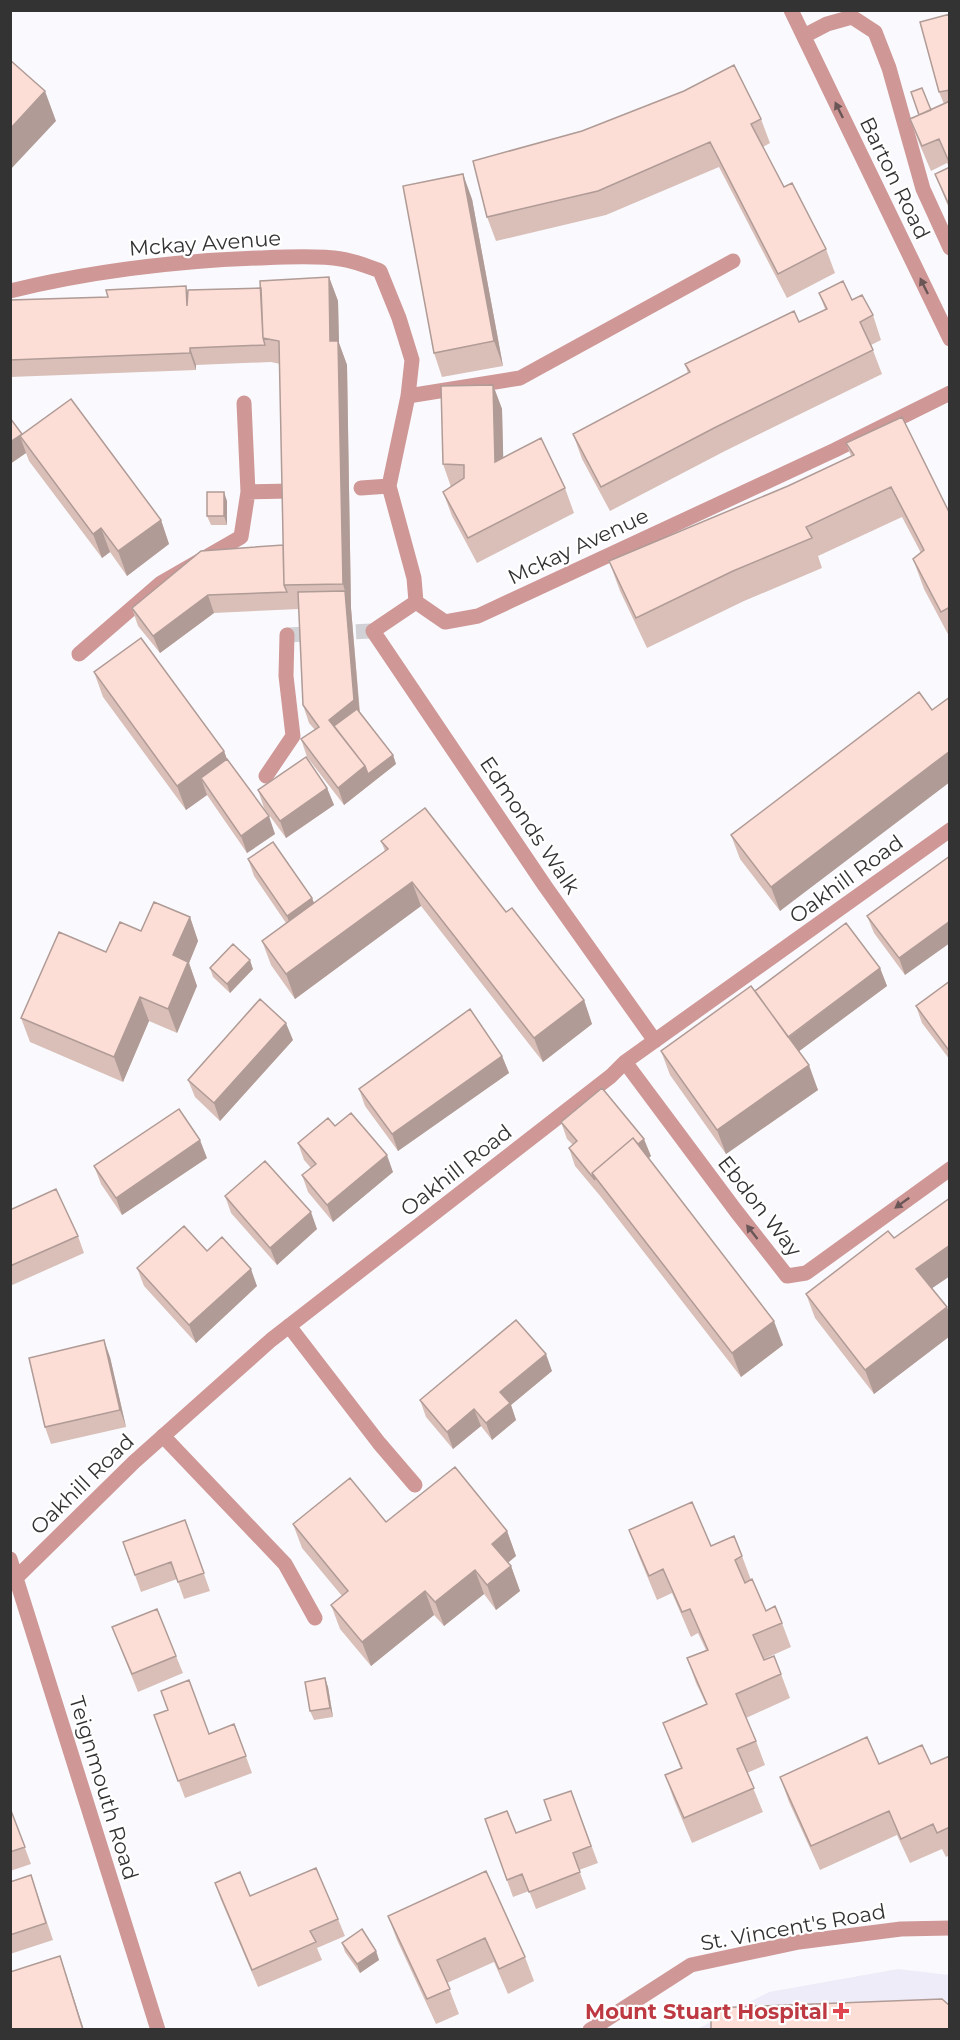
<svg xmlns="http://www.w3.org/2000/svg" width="960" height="2040" viewBox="0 0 960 2040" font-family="Montserrat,sans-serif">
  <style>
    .built { fill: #edecf8 }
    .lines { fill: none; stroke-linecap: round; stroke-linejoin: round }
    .street-tunnel { stroke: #d2d2d6; stroke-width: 15; stroke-dasharray: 15 8; stroke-linecap: butt }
    .lane { stroke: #cf9897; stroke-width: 15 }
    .street { stroke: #cf9897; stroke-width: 15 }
    .wall { fill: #d9bfb8 }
    .shaded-wall { fill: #b09b96 }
    .building { fill: #fcded6; stroke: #b09b96; stroke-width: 1.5 }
    .oneway { fill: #6a5657 }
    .health-dot { fill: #e0444e; stroke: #fff; stroke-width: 2 }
    .labels { text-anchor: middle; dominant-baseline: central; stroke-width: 4.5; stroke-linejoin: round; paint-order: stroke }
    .street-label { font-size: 21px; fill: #333334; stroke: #fff }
    .health-label { font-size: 21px; font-weight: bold; fill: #be3a42; stroke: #fff; text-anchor: end }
  </style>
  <rect width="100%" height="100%" fill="#fafafe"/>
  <path class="built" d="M898,1969L949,1975V2029L695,2030L769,1992Z"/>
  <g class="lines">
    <path class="street-tunnel" d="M287,635L373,631"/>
    <path class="lane" d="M289,1326L379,1443L415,1485
      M163,1436L285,1564L315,1618"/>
    <path class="street" d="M791,10L950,339
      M804,36L827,24L852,17L875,32L889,68L923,189L950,248
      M10,291C92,271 176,261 259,258C283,257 318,255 341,259C355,261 367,266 380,271L399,318L412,360L408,396L389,486L414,578L416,602L445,622L478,616L835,450L950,393
      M408,396L520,378L733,261
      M244,403L248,492
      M361,488L389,486
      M416,602L373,631L545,886L655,1041
      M79,654L161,583L241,537L248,492L291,491
      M266,776L293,736L286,676L287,635
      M625,1062L736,1211L787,1276L806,1273L950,1169
      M10,1559L158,2030
      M16,1578L134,1462L271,1340L611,1076L625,1062L950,830
      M590,2030L691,1965L799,1942L901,1929L950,1928"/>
  </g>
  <path class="wall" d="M950,14V211L935,174L949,167L947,163L931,171L919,143L910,119L944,104L939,92Z
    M761,119L770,143L763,147L784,187L826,249L835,273L787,298L719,167L606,215L496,241L487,217Z
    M472,199L503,366L442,377L434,353Z
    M329,277L338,301L339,343L347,365L351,608L360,712L393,755L396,764L344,805L307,757L301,739L315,730L309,723L303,705L299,609L214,613L160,653L138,626L132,608L283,545L280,364L271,362L196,365V370L10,377V300L108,297L188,291L261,288Z
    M819,293L852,300L873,315L881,340L871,345L882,374L725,451L610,511L582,459L573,434L688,373L685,364L799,322L825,309Z
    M493,385L502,409L503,458L565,488L574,513L477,563L452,516L443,492L451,487L443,464Z
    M22,434V435L161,520L169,544L127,576L110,552L102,558L29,461L26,453L10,464Z
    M846,443L950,514V638L924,589L913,559L921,553L902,517L818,556L822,568L744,601L647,648L620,591L609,561L788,486L851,456Z
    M227,501V525H211L207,516Z
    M94,672L224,751L227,759L275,834L247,853L207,795L186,810L103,697Z
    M932,710L780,911L740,859L731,835Z
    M327,788L334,805L286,838L264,808L258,790Z
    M381,841L506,912L584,1000L592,1024L543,1062L421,906L295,999L271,965L262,941L286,923L254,876L248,859L312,898L314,903L385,851Z
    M950,856L905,975L874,933L867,916Z
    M190,917L198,941L189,963L197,986L177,1033L149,1021L123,1082L30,1042L21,1018L106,952Z
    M210,968L253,969L230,993L213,977Z
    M880,968L887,986L799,1051L818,1090L726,1154L670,1075L661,1051L755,991Z
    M950,981V1060L922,1023L916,1006Z
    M293,1040L220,1121L195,1097L188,1080Z
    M502,1056L509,1073L398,1151L365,1106L359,1089Z
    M561,1122L651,1156L649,1158L783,1345L741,1377L601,1197L575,1166L569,1148L573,1145L567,1139Z
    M335,1126L393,1172L333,1222L308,1192L302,1175L311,1168L304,1160L298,1143Z
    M207,1158L122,1215L101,1184L94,1166Z
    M225,1196L317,1229L277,1265L231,1213Z
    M10,1210L78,1236L84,1253L10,1286Z
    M894,1238L950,1276L932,1288L947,1307L950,1315V1336L874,1394L815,1318L806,1294Z
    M207,1251L257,1286L196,1343L144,1286L137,1268Z
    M110,1357L126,1427L51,1444L45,1427Z
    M552,1371L511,1405L516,1420L492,1440L481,1426L453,1449L426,1417L420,1400Z
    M185,1520L210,1591L184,1599L177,1579L141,1592L123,1542Z
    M386,1522L507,1531L516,1556L508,1563L511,1566L520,1591L496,1610L484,1594L444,1626L434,1615L371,1666L340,1629L331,1605L342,1596L302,1548L293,1524Z
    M629,1530L711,1546L742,1556L751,1580L766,1611L782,1623L791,1647L764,1659L781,1674L790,1698L746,1718L756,1741L765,1765L747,1773L763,1812L692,1843L674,1800L665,1775L681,1769L663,1723L706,1704L696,1683L687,1658L706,1650L698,1633L691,1637L672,1593L657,1600L638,1554Z
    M112,1627L176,1656L183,1673L138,1692Z
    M325,1678L328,1687L333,1717L314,1720L310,1711Z
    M154,1715L209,1734L234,1724L252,1773L185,1798Z
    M950,1756V1855L946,1857L942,1849L910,1863L897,1835L820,1870L789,1802L780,1777L879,1764H931Z
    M571,1791L598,1863L579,1870L586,1889L536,1909L529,1891L513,1897L485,1819L516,1833L551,1820Z
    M10,1808L31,1864L10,1871Z
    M486,1871L525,1957L534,1981L508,1994L494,1962L447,1983L459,2014L436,2024L397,1940L388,1916Z
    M31,1875L53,1940L10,1954V1882Z
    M215,1883L250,1896L338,1919L345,1936L317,1948L322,1960L258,1987L221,1900Z
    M342,1943L376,1951L379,1960L360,1973L345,1952Z"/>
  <path class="shaded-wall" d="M45,91L56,121L10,170V129Z
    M463,174L472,199L503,366L494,341Z
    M329,277L338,301L339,343L347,365L351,608L360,718L338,735L329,720L345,591L343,584L330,341Z
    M190,348L196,365V370L190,353Z
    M493,385L502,409L504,486L495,462Z
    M22,434L25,443L20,436L26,453L10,464V442Z
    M224,492L227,501V525L224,516Z
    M161,520L169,544L127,576L118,551Z
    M101,528L110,552L102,558L93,534Z
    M208,595L214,613L160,653L153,636Z
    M224,751L233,776L201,778L207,795L186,810L177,786Z
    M950,751V782L780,911L771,887Z
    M393,755L396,764L344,805L338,788L365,766Z
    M327,788L334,805L286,838L280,821Z
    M269,816L275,834L247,853L241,836Z
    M412,882L421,906L295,999L286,974Z
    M312,898L319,916L293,933L287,916Z
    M190,917L198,941L189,963L197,986L177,1033L168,1009L173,955Z
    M950,921V943L905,975L899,958Z
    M250,960L253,969L230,993L227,984Z
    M880,968L887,986L794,1055L788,1038Z
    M140,997L149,1021L123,1082L114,1057Z
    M584,1000L592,1024L543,1062L534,1038Z
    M286,1023L293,1040L220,1121L214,1103Z
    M502,1056L509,1073L398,1151L392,1134Z
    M809,1065L818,1090L726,1154L717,1130Z
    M644,1139L651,1156L607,1192L597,1178Z
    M200,1140L207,1158L122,1215L116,1198Z
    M387,1155L393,1172L333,1222L327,1205Z
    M311,1212L317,1229L277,1265L270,1248Z
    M950,1245V1276L925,1293L916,1269Z
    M251,1269L257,1286L196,1343L189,1325Z
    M947,1307L950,1315V1336L874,1394L865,1370Z
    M774,1321L783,1345L741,1377L732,1353Z
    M104,1340L110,1357L126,1427L120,1410Z
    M546,1354L552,1371L511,1405L516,1420L492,1440L486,1423L500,1392Z
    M474,1409L481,1426L453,1449L447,1432Z
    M507,1531L516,1556L501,1568L492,1544Z
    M511,1566L520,1591L496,1610L487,1585Z
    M475,1570L484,1594L444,1626L435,1602Z
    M425,1591L434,1615L371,1666L362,1642Z
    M325,1678L328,1687L333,1717L330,1708Z
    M376,1951L379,1960L360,1973L357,1964Z
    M60,1956L66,1974L84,2030H83Z"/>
  <path class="building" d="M950,14V90L939,92L920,22Z
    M10,60L45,91L10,129Z
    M734,65L761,119L751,124L784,187L792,183L826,249L778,274L710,142L598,191L487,217L473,161L582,131L684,91Z
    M922,88L931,110L919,115L911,92Z
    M950,101V164L939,139L922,146L910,119Z
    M950,167V207L935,174Z
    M463,174L494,341L434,353L403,186Z
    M329,277L330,341H338L343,584L284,585L279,341L263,338L260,281Z
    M843,281L852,300L862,295L873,315L860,322L873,350L716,427L601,487L573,434L690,372L685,364L794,311L799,322L827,309L819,293Z
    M186,286L187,306L188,290L261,288L263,338L265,345L190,348V353L10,360V300L108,297L106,290Z
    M493,385L495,462L541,438L565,488L468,538L443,492L464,478V465L443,464L441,386Z
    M71,399L161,520L118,551L101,528L93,534L20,436Z
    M902,417L950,514V607L941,612L913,559L924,550L891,487L806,527L812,538L733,571L636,618L609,561L788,486L854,455L846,443Z
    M10,418L22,434L10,442Z
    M207,492H224V516H207Z
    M283,545L284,585L287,592L208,595L153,636L132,608L201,551Z
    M345,591L354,700L329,720L365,766L338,788L301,739L319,727L303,705L298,592Z
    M141,638L224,751L177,786L94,672Z
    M919,692L932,710L950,697V751L771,887L731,835Z
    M357,709L393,755L368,774L365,766L334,726Z
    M306,757L327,788L280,821L258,790Z
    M227,759L269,816L241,836L201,778Z
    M425,808L506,912L512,908L584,1000L534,1038L412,882L286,974L262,941L388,849L381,841Z
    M273,842L312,898L287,916L248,859Z
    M950,856V921L899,958L867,916Z
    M154,902L190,917L173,955L188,962L168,1009L140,997L114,1057L21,1018L59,932L106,952L120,922L141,931Z
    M846,923L880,968L788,1037L755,991Z
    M233,944L250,960L227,984L210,968Z
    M950,981V1052L916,1006Z
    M751,986L809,1065L717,1130L661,1051Z
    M260,999L286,1023L214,1103L188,1080Z
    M470,1009L502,1056L392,1134L359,1089Z
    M602,1088L644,1139L638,1144L633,1138L592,1173L595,1180L569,1148L577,1141L561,1122Z
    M179,1109L200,1140L116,1198L94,1166Z
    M351,1113L387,1155L327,1205L302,1175L316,1164L298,1143L328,1118L335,1126Z
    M633,1138L774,1321L732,1353L592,1173Z
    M265,1161L311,1212L270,1248L225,1196Z
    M56,1189L78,1236L10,1266V1210Z
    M950,1198V1245L916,1269L947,1307L865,1370L806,1294L888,1231L894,1238Z
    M184,1226L207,1251L222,1237L251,1269L189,1325L137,1268Z
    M516,1320L546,1354L500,1392L510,1403L486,1423L474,1409L447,1432L420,1400Z
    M104,1340L120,1410L45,1427L29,1358Z
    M455,1467L507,1531L492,1544L511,1566L487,1585L475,1570L435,1602L425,1591L362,1642L331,1605L348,1591L293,1524L350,1478L386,1522Z
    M692,1502L711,1546L734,1536L742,1556L735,1560L745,1583L752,1579L766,1611L775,1606L782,1623L753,1635L764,1660L774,1656L781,1674L736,1694L756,1741L737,1749L754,1788L684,1818L665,1775L682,1768L663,1723L707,1704L687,1658L708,1650L690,1609L682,1612L663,1569L649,1576L629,1530Z
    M185,1520L204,1573L178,1582L171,1562L135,1575L123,1542Z
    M157,1609L176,1656L132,1674L112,1627Z
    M325,1678L330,1708L310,1711L305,1682Z
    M189,1680L209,1734L234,1724L246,1756L178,1781L154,1715L168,1710L161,1691Z
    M867,1737L879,1764L922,1745L931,1764L950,1756V1827L937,1833L933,1824L901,1839L889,1811L811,1846L780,1777Z
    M571,1791L591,1846L573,1853L580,1872L529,1892L522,1874L507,1880L485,1819L507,1811L516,1833L551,1820L544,1800Z
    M10,1808L25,1847L10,1852Z
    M316,1868L338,1919L310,1931L316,1942L252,1970L215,1883L240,1872L250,1896Z
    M486,1871L525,1957L499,1969L485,1938L437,1960L450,1989L427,1999L388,1916Z
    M31,1875L46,1923L10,1935V1882Z
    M362,1929L376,1951L357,1964L342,1943Z
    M60,1956L83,2030H11L10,1972Z
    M942,1999L950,2006V2030H711V2008Z"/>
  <defs><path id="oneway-solid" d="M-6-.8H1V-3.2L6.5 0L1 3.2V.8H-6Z" transform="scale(1.5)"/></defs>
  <g class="oneway">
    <use href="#oneway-solid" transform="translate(839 110) rotate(-116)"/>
    <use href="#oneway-solid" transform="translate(924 286) rotate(-116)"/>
    <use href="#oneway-solid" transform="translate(902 1203) rotate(144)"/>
    <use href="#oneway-solid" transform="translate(752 1232) rotate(-128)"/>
  </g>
  <path class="health-dot" d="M838 2002h6v6h6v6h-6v6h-6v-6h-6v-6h6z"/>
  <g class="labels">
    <g class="street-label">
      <text transform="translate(895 178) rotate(64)">Barton Road</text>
      <text transform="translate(205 243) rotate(-4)">Mckay Avenue</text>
      <text transform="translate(578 546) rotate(-25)">Mckay Avenue</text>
      <text transform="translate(530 825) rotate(56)">Edmonds Walk</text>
      <text transform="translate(846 879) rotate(-36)">Oakhill Road</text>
      <text transform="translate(456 1170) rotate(-38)">Oakhill Road</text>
      <text transform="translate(760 1206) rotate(52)">Ebdon Way</text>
      <text transform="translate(82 1484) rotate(-44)">Oakhill Road</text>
      <text transform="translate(104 1788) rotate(73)">Teignmouth Road</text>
      <text transform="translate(793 1927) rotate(-10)">St. Vincent's Road</text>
    </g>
    <g class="health-label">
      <text x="828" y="2011">Mount Stuart Hospital</text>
    </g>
  </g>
  <rect width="960" height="2040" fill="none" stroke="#333334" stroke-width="24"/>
</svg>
